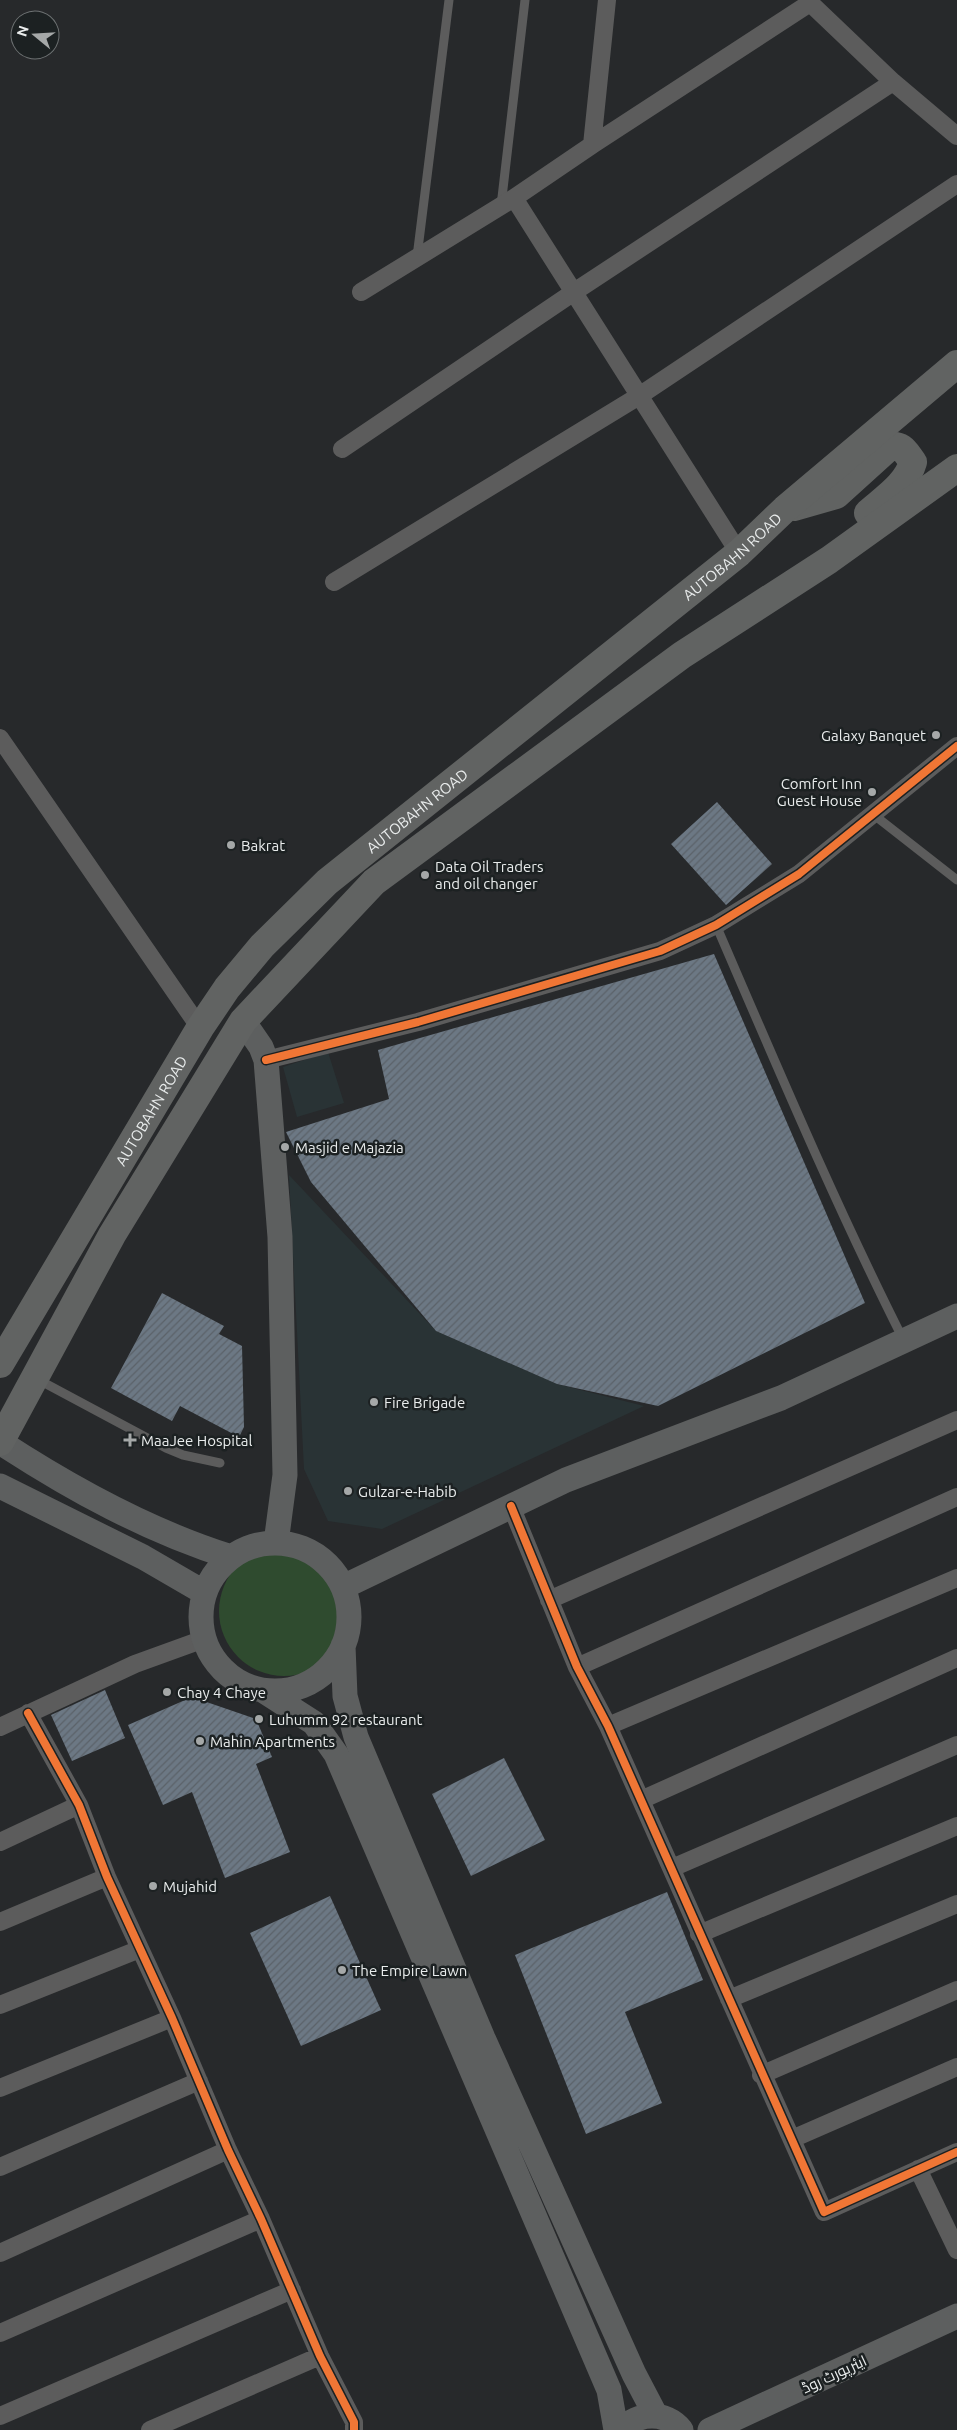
<svg xmlns="http://www.w3.org/2000/svg" width="957" height="2430" viewBox="0 0 957 2430" font-family="Ubuntu,Cairo,sans-serif">
  <style>
    .built { fill: #293335 }
    .green { fill: #2f4b2f }
    .building { fill: url(#building-hatch) }
    .lines { fill: none; stroke-linecap: round; stroke-linejoin: round }
    .lane { stroke: #5c5c5c; stroke-width: 9 }
    .street { stroke: #5c5c5c; stroke-width: 18 }
    .secondary { stroke: #5d5f5f; stroke-width: 25 }
    .highway { stroke: #616362; stroke-width: 28 }
    .cycleway-casing { stroke: #1c2122; stroke-width: 11 }
    .cycleway { stroke: #f07635; stroke-width: 8 }
    .poi-dot { fill: #a5a8a8; stroke: #1c2122; stroke-width: 2 }
    .labels { text-anchor: middle; dominant-baseline: central; stroke-width: 5; stroke-linejoin: round; paint-order: stroke }
    .street-label { font-size: 15px; fill: #e9ecec; stroke: #1c2122 }
    .poi-label { font-size: 15px; fill: #e9ecec; stroke: #1c2122; text-anchor: start }
  </style>
  <defs>
    <pattern id="building-hatch" width="6" height="6" patternUnits="userSpaceOnUse" patternTransform="scale(1.25)"><rect width="6" height="6" fill="#6c7884"/><path d="M-1 1l2-2M0 6l6-6M5 7l2-2" fill="none" stroke="#5b6269"/></pattern>
  </defs>
  <rect width="100%" height="100%" fill="#27292b"/>
  <path class="built" d="M328,1052L344,1103L297,1117L283,1067Z
    M289,1175L436,1331L557,1384L644,1406L382,1529L328,1521L304,1469Z"/>
  <path class="green" d="M219 1611a65 65 0 1 1 130 0a65 65 0 1 1-130 0Z"/>
  <path class="building" d="M717,802L772,864L726,905L671,844Z
    M714,954L865,1303L658,1406L557,1384L436,1331L311,1182L286,1132L389,1099L378,1050Z
    M162,1293L224,1326L219,1334L242,1346L244,1427L239,1437L180,1406L172,1421L111,1388Z
    M105,1690L125,1738L72,1761L51,1715Z
    M192,1697L256,1719L272,1757L256,1764L290,1852L225,1878L192,1792L163,1805L128,1725Z
    M504,1758L545,1840L471,1876L432,1794Z
    M667,1892L703,1980L625,2012L662,2103L586,2134L515,1955Z
    M330,1896L381,2010L301,2046L250,1933Z"/>
  <g class="lines">
    <path class="lane" d="M501,206L525,0
      M417,257L449,0
      M874,815L957,880
      M716,925C776,1064 835,1204 903,1339
      M37,1379L166,1448L183,1455L220,1463"/>
    <path class="street" d="M607,0L592,145L514,198L739,553
      M807,0L893,82L957,136
      M592,145L810,3
      M361,292L514,198
      M342,449L574,292L893,82
      M334,582L639,396L957,184
      M0,738L200,1028
      M266,1060L418,1022L660,951L716,925L799,874L957,746
      M511,1506L577,1667L608,1726L824,2212L957,2152
      M549,1600L957,1420
      M577,1667L957,1497
      M28,1713L79,1805L107,1877L172,2018L228,2150L261,2219L320,2356L354,2422V2430
      M608,1726L957,1578
      M0,1727L135,1664L204,1639
      M641,1800L957,1658
      M0,1842L79,1805
      M672,1868L957,1745
      M0,1922L107,1877
      M699,1934L957,1826
      M729,1999L957,1904
      M0,2005L140,1949
      M761,2075L957,1990
      M0,2088L172,2018
      M792,2139L957,2067
      M0,2167L199,2081
      M918,2169L957,2250
      M0,2253L228,2150
      M0,2333L261,2219
      M0,2416L292,2290
      M150,2430L320,2356"/>
    <path class="secondary" d="M243,1021L261,1047L266,1060L280,1237L285,1475L276,1543
      M0,1442C72,1489 148,1531 231,1557
      M0,1486L143,1557L205,1593
      M201 1617a74 74 0 1 1 148 0a74 74 0 1 1-148 0Z
      M343,1587L566,1480L781,1398L957,1316
      M343,1646L345,1696L356,1737L483,2038L634,2374L656,2416
      M264,1691L314,1723L336,1754L609,2390L616,2430
      M622,2430C637,2412 666,2411 681,2430
      M710,2430L957,2316"/>
    <g class="highway">
      <path d="M794,507L836,495L889,447C902,443 906,453 913,462C907,484 885,498 868,513"/>
      <path id="s1" d="M0,1364L200,1028L227,988L262,946L327,882L739,553L785,509L957,364"/>
      <path d="M0,1442L112,1235L243,1021L374,882L682,655L829,560L957,468"/>
    </g>
    <defs>
      <path id="cycleway" d="M266,1060L418,1022L660,951L716,925L799,874L957,746
        M511,1506L577,1667L608,1726L824,2212L957,2152
        M28,1713L79,1805L107,1877L172,2018L228,2150L261,2219L320,2356L354,2422V2430"/>
    </defs>
    <use href="#cycleway" class="cycleway-casing"/>
    <use href="#cycleway" class="cycleway"/>
  </g>
  <g class="poi-dot">
    <circle cx="936" cy="735" r="5"/>
    <circle cx="872" cy="792" r="5"/>
    <circle cx="231" cy="845" r="5"/>
    <circle cx="425" cy="875" r="5"/>
    <circle cx="285" cy="1147" r="5"/>
    <circle cx="374" cy="1402" r="5"/>
    <path d="M127.5 1432.5h5v5h5v5h-5v5h-5v-5h-5v-5h5z"/>
    <circle cx="348" cy="1491" r="5"/>
    <circle cx="167" cy="1692" r="5"/>
    <circle cx="259" cy="1719" r="5"/>
    <circle cx="200" cy="1741" r="5"/>
    <circle cx="153" cy="1886" r="5"/>
    <circle cx="342" cy="1970" r="5"/>
  </g>
  <g class="labels">
    <g class="street-label">
      <text stroke="none"><textPath href="#s1" startOffset="1105">AUTOBAHN ROAD</textPath></text>
      <text stroke="none"><textPath href="#s1" startOffset="700">AUTOBAHN ROAD</textPath></text>
      <text stroke="none"><textPath href="#s1" startOffset="295">AUTOBAHN ROAD</textPath></text>
      <text transform="translate(834 2374) rotate(-25)">ایئرپورٹ روڈ</text>
    </g>
    <g class="poi-label">
      <text x="926" y="735" text-anchor="end">Galaxy Banquet</text>
      <text x="862" y="783" text-anchor="end">Comfort Inn<tspan x="862" dy="17">Guest House</tspan></text>
      <text x="241" y="845">Bakrat</text>
      <text x="435" y="866">Data Oil Traders<tspan x="435" dy="17">and oil changer</tspan></text>
      <text x="295" y="1147">Masjid e Majazia</text>
      <text x="384" y="1402">Fire Brigade</text>
      <text x="141" y="1440">MaaJee Hospital</text>
      <text x="358" y="1491">Gulzar-e-Habib</text>
      <text x="177" y="1692">Chay 4 Chaye</text>
      <text x="269" y="1719">Luhumm 92 restaurant</text>
      <text x="210" y="1741">Mahin Apartments</text>
      <text x="163" y="1886">Mujahid</text>
      <text x="352" y="1970">The Empire Lawn</text>
    </g>
  </g>
  <g transform="translate(35 35) rotate(288)"><circle r="24" fill="#1c2122" stroke="#6e7273"/>
  <path d="M0-4L9 19L0 12L-9 19Z" fill="#a5a8a8"/>
  <text y="-8" font-size="14" font-weight="bold" text-anchor="middle" fill="#e9ecec">N</text>
  </g>
</svg>
